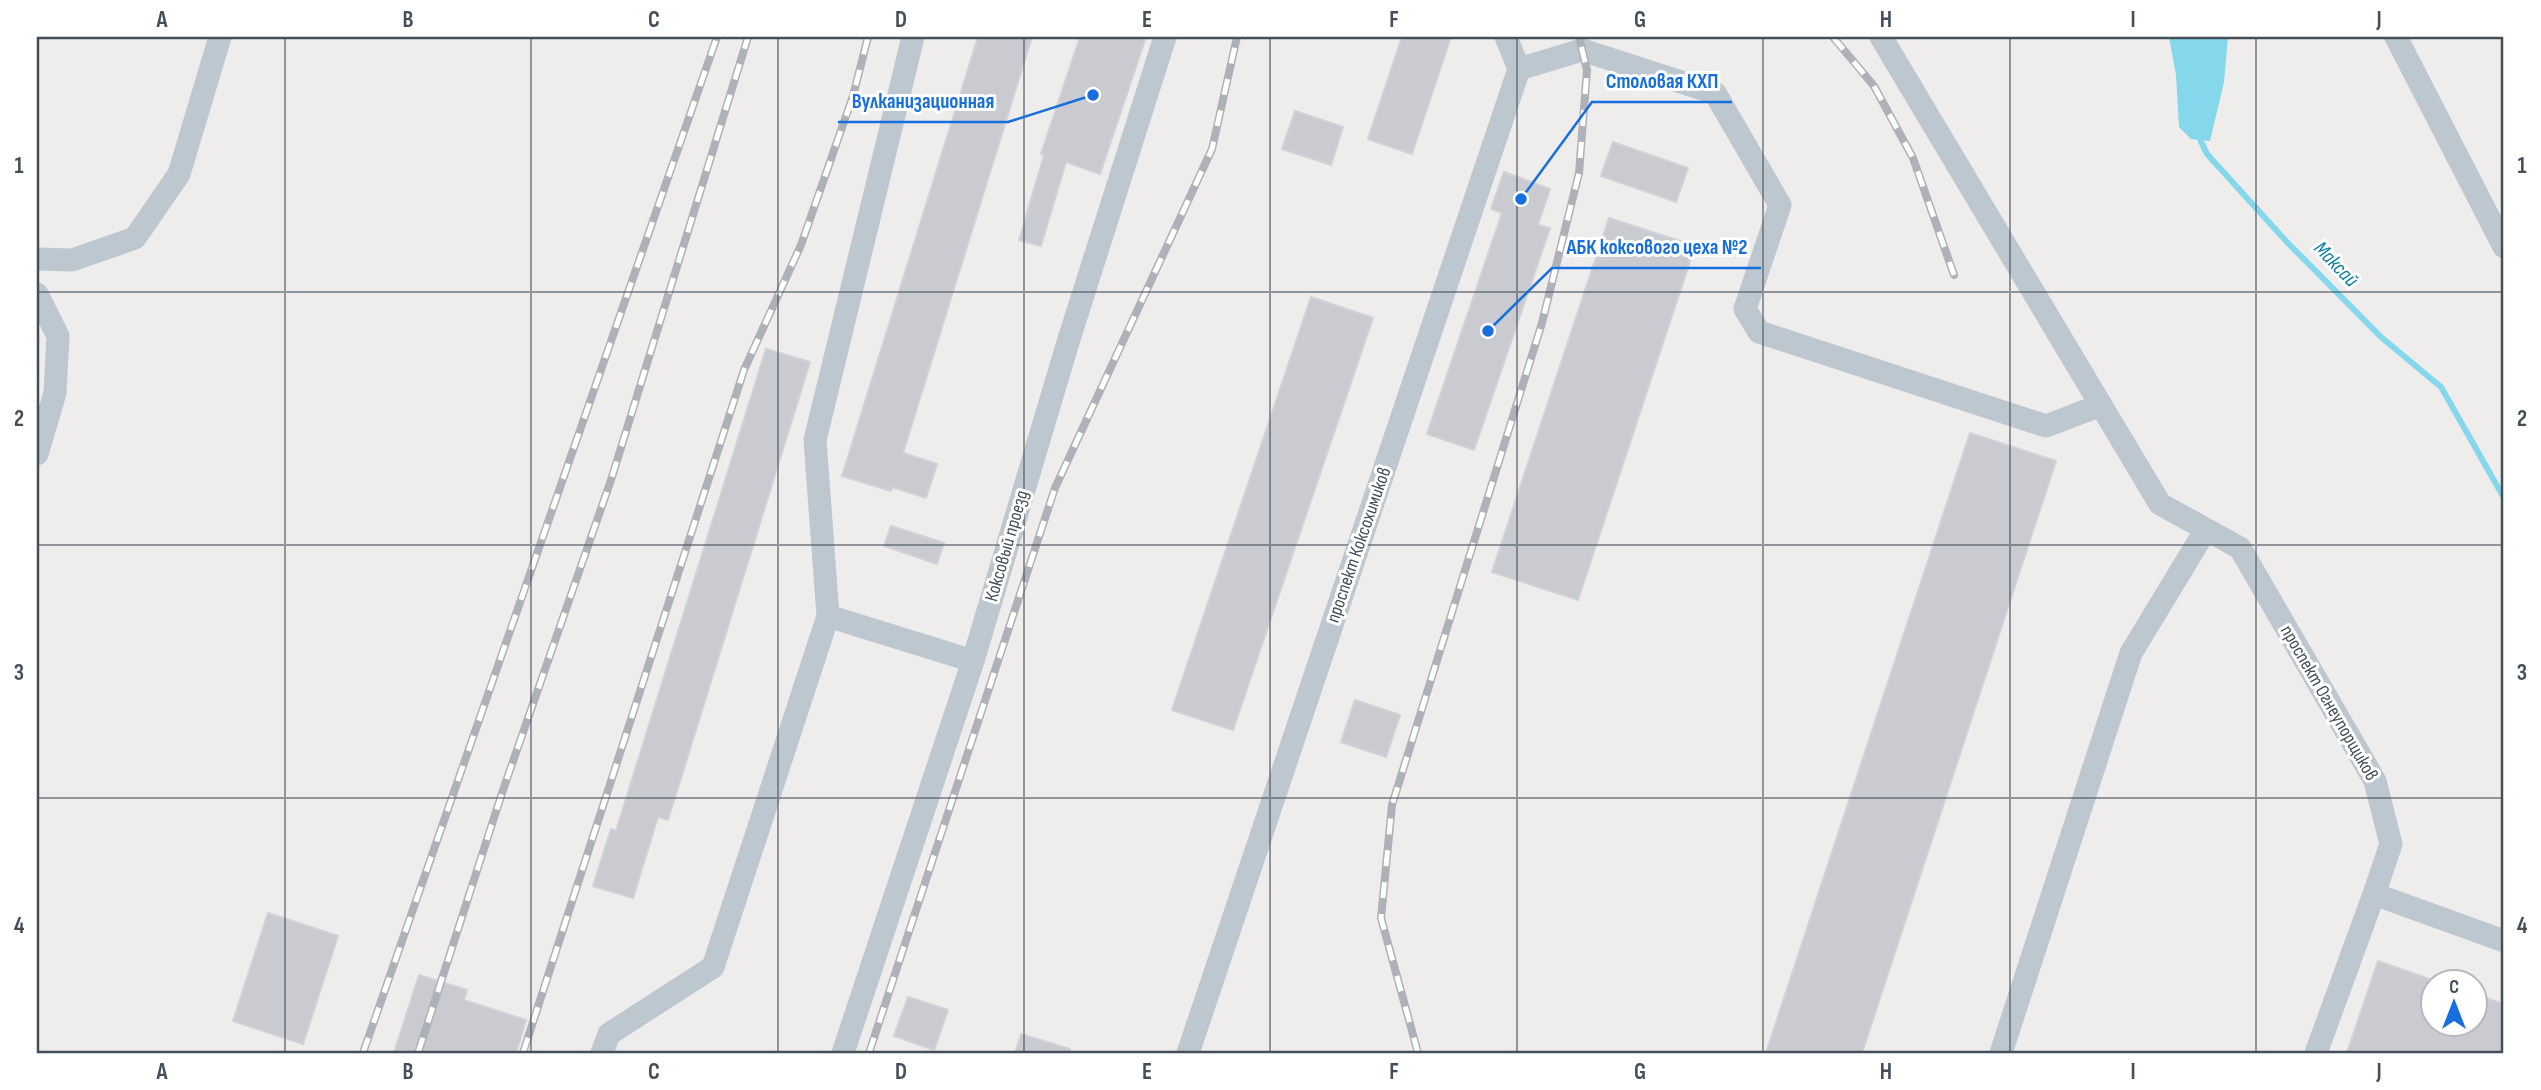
<svg xmlns="http://www.w3.org/2000/svg" width="2541" height="1090" viewBox="0 0 2541 1090" font-family="'Sofia Sans Condensed',sans-serif">
  <style>
    .water { fill: #85d7ec }
    .lines { fill: none; stroke-linecap: round; stroke-linejoin: round }
    .stream { stroke: #85d7ec; stroke-width: 6 }
    .building { fill: #c9cbd1; stroke: #d0d2d8; stroke-width: 2 }
    .minor { stroke: #bcc7cf; stroke-width: 23 }
    .rail-casing { stroke: #aeb1b7; stroke-width: 8 }
    .rail { stroke: #fff; stroke-width: 5; stroke-dasharray: 16; stroke-linecap: butt }
    .grid { fill: none; stroke: #444f59; stroke-width: 2; stroke-opacity: 0.55 }
    .labels { text-anchor: middle; dominant-baseline: central; stroke-width: 6; stroke-linejoin: round; paint-order: stroke }
    .street-label { font-size: 19px; fill: #444f59; stroke: #fff }
    .water-label { font-size: 21px; font-style: italic; fill: #0b809f; stroke: #fff }
    .leader { fill: none; stroke: #176ede; stroke-width: 2.5 }
    .callout-dot { fill: #176ede; stroke: #fff; stroke-width: 2.5 }
    .callout-label { font-size: 21px; text-anchor: middle; font-weight: bold; fill: #176ede; stroke: #fff; stroke-width: 6; stroke-linejoin: round; paint-order: stroke }
    .neatline { fill: none; stroke: #444f59; stroke-width: 2.5 }
    .grid-label { font-size: 23px; text-anchor: middle; font-weight: bold; fill: #444f59 }
  </style>
  <rect width="100%" height="100%" fill="#efecec"/>
  <path class="water" d="M2169,37H2228L2224,82L2210,141L2191,139L2179,127L2176,75Z"/>
  <g class="lines">
    <path class="stream" d="M2198,135L2207,154L2286,241L2381,337L2441,387L2504,498"/>
  </g>
  <path class="building" d="M978,37H1032L903,453L937,464L926,498L892,487L891,491L842,476Z
    M1080,37H1146L1100,174L1066,162L1041,246L1019,240L1044,155L1041,154Z
    M1402,37H1451L1412,154L1368,139Z
    M1295,111L1343,127L1331,165L1282,149Z
    M1613,142L1688,168L1676,202L1601,176Z
    M1504,172L1550,189L1538,225L1550,228L1474,450L1427,434L1502,213L1491,209Z
    M1609,218L1695,246L1578,600L1492,572Z
    M1311,297L1373,318L1233,730L1172,710Z
    M766,349L810,362L668,820L658,817L633,898L593,886L611,829L616,831Z
    M1970,433L2056,461L1862,1053H1766Z
    M891,526L944,543L937,564L884,546Z
    M1355,700L1400,715L1386,757L1341,742Z
    M268,913L338,936L303,1044L233,1021Z
    M2378,961L2432,980V1024H2474V994L2504,1004V1053H2347Z
    M419,975L467,990L464,1000L526,1020L516,1053H394Z
    M908,997L948,1010L934,1050L894,1036Z
    M1021,1034L1070,1049V1053H1015Z"/>
  <g class="lines">
    <path class="minor" d="M1881,37L2160,504L2240,548L2375,781L2391,844L2374,894L2504,941
      M2396,37L2504,247
      M1519,69L1582,50L1715,93L1780,205L1745,309L1759,332L2046,426L2101,405
      M37,259L72,260L135,238L179,174L220,37
      M37,294L58,336L55,393L37,454
      M828,616L973,661
      M602,1053L609,1034L713,967L828,616L815,440L913,37
      M843,1053L973,661L1069,339L1165,37
      M1188,1053L1519,69L1506,37
      M2001,1053L2131,653L2205,531
      M2316,1053L2374,894"/>
    <defs>
      <path id="rail" d="M1833,37L1874,86L1913,158L1954,275
        M363,1053L717,37
        M418,1053L503,790L611,480L748,37
        M523,1053L744,370L801,245L853,96L868,37
        M869,1053L1055,488L1212,149L1237,37
        M1418,1053L1381,918L1392,805L1542,323L1579,173L1587,70L1579,37"/>
    </defs>
    <use href="#rail" class="rail-casing"/>
    <use href="#rail" class="rail"/>
  </g>
  <path class="grid" d="M285,37V1053M531,37V1053M778,37V1053M1024,37V1053M1270,37V1053M1517,37V1053M1763,37V1053M2010,37V1053M2256,37V1053M37,292H2504M37,545H2504M37,798H2504"/>
  <g class="labels">
    <g class="street-label">
      <text transform="translate(1359 545) rotate(-71)">проспект Коксохимиков</text>
      <text transform="translate(1007 546) rotate(-74)">Коксовый проезд</text>
      <text transform="translate(2329 703) rotate(60)">проспект Огнеупорщиков</text>
    </g>
    <g class="water-label">
      <text transform="translate(2336 264) rotate(46)">Максай</text>
    </g>
  </g>
  <path class="leader" d="M1521 199L1592 102H1732M1093 95L1008 122H838M1488 331L1552 268H1761"/>
  <g class="callout-dot">
    <circle cx="1521" cy="199" r="7"/>
    <circle cx="1093" cy="95" r="7"/>
    <circle cx="1488" cy="331" r="7"/>
  </g>
  <g class="callout-label">
    <text x="1662" y="88">Столовая КХП</text>
    <text x="923" y="108">Вулканизационная</text>
    <text x="1657" y="254">АБК коксового цеха №2</text>
  </g>
  <rect width="2541" height="1090" fill="none" stroke="#ffffff" stroke-width="77"/>
  <g transform="translate(2454 1003)"><circle r="33" fill="#ffffff" stroke="#b4b9bd" stroke-width="2"/>
  <path d="M0-5L12 26L0 18L-12 26Z" fill="#176ede"/>
  <text y="-10" font-size="19" font-weight="bold" text-anchor="middle" fill="#444f59">С</text>
  </g>
  <rect x="38" y="38" width="2464" height="1014" class="neatline"/>
  <g class="grid-label">
    <text x="162" y="27">A</text>
    <text x="408" y="27">B</text>
    <text x="654" y="27">C</text>
    <text x="901" y="27">D</text>
    <text x="1147" y="27">E</text>
    <text x="1394" y="27">F</text>
    <text x="1640" y="27">G</text>
    <text x="1886" y="27">H</text>
    <text x="2133" y="27">I</text>
    <text x="2379" y="27">J</text>
    <text x="19" y="173">1</text>
    <text x="2522" y="173">1</text>
    <text x="19" y="426">2</text>
    <text x="2522" y="426">2</text>
    <text x="19" y="680">3</text>
    <text x="2522" y="680">3</text>
    <text x="19" y="933">4</text>
    <text x="2522" y="933">4</text>
    <text x="162" y="1079">A</text>
    <text x="408" y="1079">B</text>
    <text x="654" y="1079">C</text>
    <text x="901" y="1079">D</text>
    <text x="1147" y="1079">E</text>
    <text x="1394" y="1079">F</text>
    <text x="1640" y="1079">G</text>
    <text x="1886" y="1079">H</text>
    <text x="2133" y="1079">I</text>
    <text x="2379" y="1079">J</text>
  </g>
</svg>
